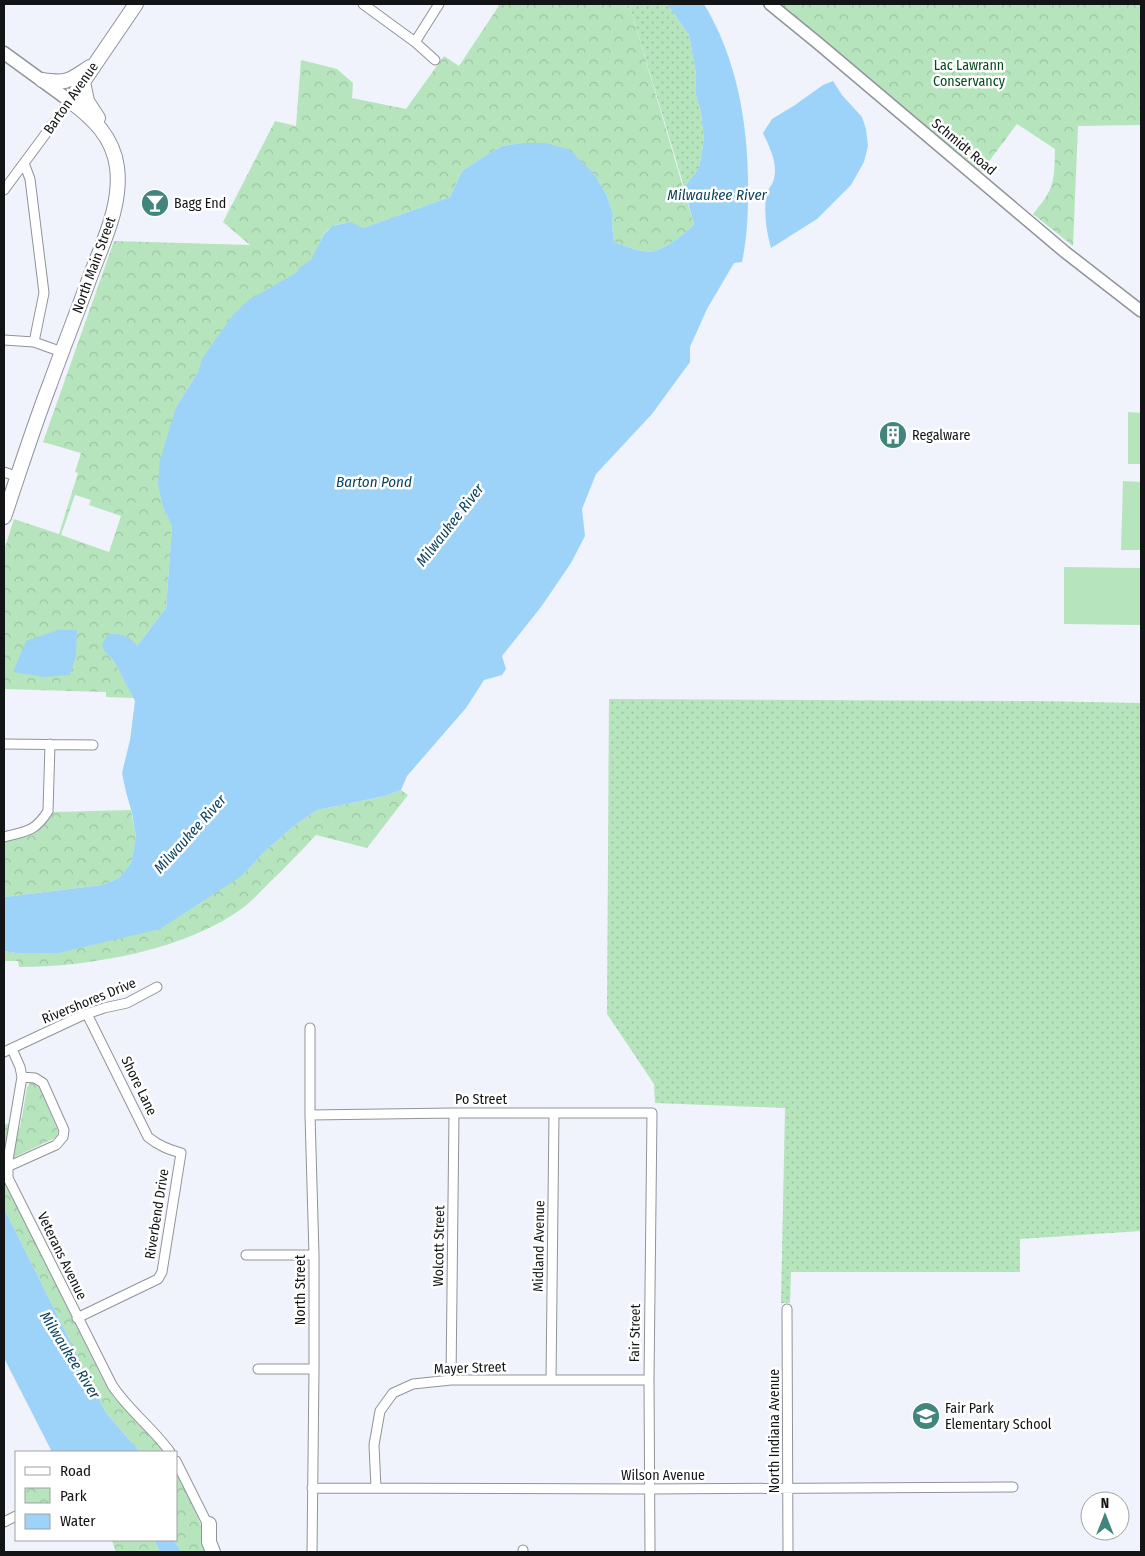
<svg xmlns="http://www.w3.org/2000/svg" width="1145" height="1556" viewBox="0 0 1145 1556" font-family="'Fira Sans Condensed',sans-serif">
  <style>
    .grass { fill: url(#grass-dots) }
    .park { fill: url(#park-crowns); fill-rule: evenodd }
    .pitch { fill: #b6e5bd }
    .water { fill: #9dd3f9 }
    .lines { fill: none; stroke-linecap: round; stroke-linejoin: round }
    .minor-casing { stroke: #91939b; stroke-width: 11 }
    .tertiary-casing { stroke: #91939b; stroke-width: 14 }
    .secondary-casing { stroke: #91939b; stroke-width: 15 }
    .primary-casing { stroke: #91939b; stroke-width: 16 }
    .minor { stroke: #fff; stroke-width: 9 }
    .tertiary { stroke: #fff; stroke-width: 11 }
    .secondary { stroke: #fff; stroke-width: 12 }
    .primary { stroke: #fff; stroke-width: 14 }
    .labels { text-anchor: middle; dominant-baseline: central; stroke-width: 5; stroke-linejoin: round; paint-order: stroke }
    .park-label { font-size: 14px; fill: #044c1d; stroke: #fff }
    .street-label { font-size: 14px; fill: #131416; stroke: #fff }
    .poi-label { font-size: 14px; fill: #131416; stroke: #fff; text-anchor: start }
    .water-label { font-size: 15px; font-style: italic; fill: #0d4462; stroke: #fff }
  </style>
  <defs>
    <pattern id="grass-dots" width="8" height="8" patternUnits="userSpaceOnUse" patternTransform="scale(1.25)"><rect width="8" height="8" fill="#b6e5bd"/><path d="M2 2h.1M6 6h.1" fill="none" stroke="#9cc4a2" stroke-width="1.8" stroke-linecap="round"/></pattern>
    <pattern id="park-crowns" width="20" height="18" patternUnits="userSpaceOnUse" patternTransform="scale(1.25)"><rect width="20" height="18" fill="#b6e5bd"/><path d="M2 6a3 3 0 1 1 6 0M12 15a3 3 0 1 1 6 0" fill="none" stroke="#9cc4a2"/></pattern>
  </defs>
  <rect width="100%" height="100%" fill="#f0f3fb"/>
  <path class="grass" d="M622,4H667L689,35L696,74V95L701,113L704,140L699,168L684,187L631,10Z
    M609,699L1039,701L1141,703V1231L1020,1239V1272H791L790,1303H781L785,1108L655,1103L654,1084L607,1014Z"/>
  <path class="park" d="M500,4H622L631,10L694,225C685,233 668,247 657,250C645,255 626,246 614,242L612,224L613,215L607,196L595,175L584,165L546,143H522L502,146L488,154L462,171L450,197L363,228C354,224 350,222 340,224C317,229 323,246 311,260C305,266 301,265 297,273L232,316L203,359L198,372L176,407L163,507L172,527L166,608L137,646L105,652L114,661L134,698L106,697V692L4,689V550L14,519L59,534L78,473L75,472L81,453L43,442L114,241L250,245L223,222L275,121L296,126L301,60L337,69L353,83L352,98L406,109L444,56L459,66ZM75,495L91,500L89,505L121,516L109,552L61,535Z
    M776,4H1141V125L1078,126L1073,246L1033,214C1055,188 1054,182 1055,149L1017,124L981,172Z
    M401,790L408,795L367,848L316,835C301,851 285,868 268,884C260,892 253,900 244,907C187,950 89,967 19,967L18,961H4V951L16,953L243,875L265,851L295,825L317,810L385,796Z
    M131,810L136,837L131,863L119,878L102,885L4,897V840L44,823L53,812Z
    M32,1082L39,1087L58,1131L57,1137L4,1162V1125L8,1124L20,1128L27,1088L30,1083Z
    M4,1178L103,1380L114,1398L142,1425L165,1452H140L106,1413L4,1208Z
    M176,1469L189,1493L211,1552H181L174,1540H176Z
    M113,1540H154L160,1552H116L112,1541Z"/>
  <path class="pitch" d="M1128,412L1141,413V464H1128Z
    M1123,481L1141,482V550H1121Z
    M1064,567L1141,568V625L1064,624Z"/>
  <path class="water" d="M667,4H704C738,60 749,128 748,193C748,217 747,238 742,262L734,263L707,309L690,347V362L652,414L596,474L582,509L585,536L571,563L541,607L502,656L506,669L502,675L484,680L466,708L407,776L401,790L385,796L317,810L295,825L265,851L243,875L160,929L58,953H16L4,951V897L102,885L119,878L131,863L136,837L132,813L126,792L122,773L130,740L135,701L114,661L105,652L102,645L107,635C119,632 130,636 137,646L166,608L172,527L163,507L158,484L160,460L176,407L198,372L202,359L232,316L247,301L296,273L300,267L311,260L324,234L332,226L351,222L363,228L450,197L462,171L488,154L502,146L522,143H546L570,150L595,175L607,196L613,215L612,224L614,242C626,246 645,255 657,250C668,247 685,233 694,225L684,187L699,168L704,140L701,113L696,95V74L689,35Z
    M833,81L842,95L862,117L866,129L868,146L864,162L851,185L817,219L771,248C766,231 764,213 766,196C766,191 771,187 773,182C779,165 770,148 763,133L772,119L795,105L823,85Z
    M58,630H77L76,656L70,675L44,677L13,672L26,641Z
    M4,1208L106,1413L140,1452H52L4,1358Z
    M154,1540H174L181,1552H160Z"/>
  <g class="lines">
    <defs>
      <path id="minor" d="M363,4L415,42L435,60
        M415,42L439,4
        M24,163L30,179L44,293L34,342
        M4,190L70,101
        M4,340L34,342L62,352
        M4,472L18,477
        M4,744L93,745
        M4,837C26,831 35,832 48,811L50,744
        M310,1028V1115L314,1255V1369L312,1552
        M12,1049L20,1067L22,1077L8,1160V1178L112,1385C128,1410 153,1428 170,1452
        M4,1052L81,1016L104,1008L127,1003L157,987
        M310,1115L454,1113H652L649,1380L650,1552
        M7,1167L56,1145L63,1137L64,1130L43,1083L35,1078L22,1077
        M246,1255H314
        M787,1309L788,1552
        M77,1318L158,1279L162,1272L181,1153C168,1149 159,1146 148,1137L87,1014
        M258,1369H314
        M451,1380L454,1113
        M551,1380L554,1113
        M176,1461L210,1529
        M312,1488L649,1489L1013,1487
        M376,1488L374,1445L380,1411L393,1393L413,1384L451,1380H649
        M4,1522L16,1516
        M523,1552V1550"/>
      <path id="tertiary" d="M770,4L819,44L1065,252L1141,311"/>
      <path id="secondary" d="M4,53L70,101"/>
      <path id="primary" d="M42,80C68,84 68,81 90,67
        M83,82L87,101L98,118
        M4,517C19,473 33,428 50,384C63,348 77,313 90,277C103,242 122,205 117,167C113,137 93,118 70,101L136,4
        M209,1524V1542L213,1552"/>
    </defs>
    <use href="#minor" class="minor-casing"/>
    <use href="#tertiary" class="tertiary-casing"/>
    <use href="#secondary" class="secondary-casing"/>
    <use href="#primary" class="primary-casing"/>
    <use href="#minor" class="minor"/>
    <use href="#tertiary" class="tertiary"/>
    <use href="#secondary" class="secondary"/>
    <use href="#primary" class="primary"/>
  </g>
  <defs>
    <symbol id="bar-disc" viewBox="-11 -11 22 22"><circle r="9.5" fill="#40867d" stroke="#fff"/><path d="M-6-5H6L.8 .8V4.5H3.5V6h-7V4.5H-.8V.8Z" fill="#fff"/></symbol>
    <symbol id="building-disc" viewBox="-11 -11 22 22"><circle r="9.5" fill="#40867d" stroke="#fff"/><path d="M-4-6H4V6H1V3H-1V6H-4ZM-2.5-4.3h1.7v1.8h-1.7ZM.8-4.3h1.7v1.8H.8ZM-2.5-1h1.7V.8h-1.7ZM.8-1h1.7V.8H.8Z" fill="#fff"/></symbol>
    <symbol id="school-disc" viewBox="-11 -11 22 22"><circle r="9.5" fill="#40867d" stroke="#fff"/><path d="M0-5L7-2L0 1L-7-2ZM-4 1L0 2.5L4 1V4Q0 6-4 4Z" fill="#fff"/></symbol>
  </defs>
  <g fill-rule="evenodd">
    <use href="#bar-disc" x="139" y="187" width="32" height="32"/>
    <use href="#building-disc" x="877" y="419" width="32" height="32"/>
    <use href="#school-disc" x="910" y="1400" width="32" height="32"/>
  </g>
  <g class="labels">
    <g class="park-label">
      <text x="969" y="65">Lac Lawrann<tspan x="969" dy="16">Conservancy</tspan></text>
    </g>
    <g class="street-label">
      <text transform="translate(71 98) rotate(-55)">Barton Avenue</text>
      <text transform="translate(964 147) rotate(40)">Schmidt Road</text>
      <text transform="translate(94 265) rotate(-70)">North Main Street</text>
      <text transform="translate(89 1001) rotate(-22)">Rivershores Drive</text>
      <text transform="translate(139 1086) rotate(64)">Shore Lane</text>
      <text x="481" y="1099">Po Street</text>
      <text transform="translate(157 1214) rotate(-81)">Riverbend Drive</text>
      <text transform="translate(439 1246) rotate(-89)">Wolcott Street</text>
      <text transform="translate(539 1246) rotate(-89)">Midland Avenue</text>
      <text transform="translate(62 1256) rotate(64)">Veterans Avenue</text>
      <text transform="translate(300 1290) rotate(-90)">North Street</text>
      <text transform="translate(635 1333) rotate(-89)">Fair Street</text>
      <text transform="translate(470 1368) rotate(-2)">Mayer Street</text>
      <text transform="translate(774 1431) rotate(-90)">North Indiana Avenue</text>
      <text x="663" y="1475">Wilson Avenue</text>
    </g>
    <g class="poi-label">
      <text x="174" y="203">Bagg End</text>
      <text x="912" y="435">Regalware</text>
      <text x="945" y="1408">Fair Park<tspan x="945" dy="16">Elementary School</tspan></text>
    </g>
    <g class="water-label">
      <text x="717" y="195">Milwaukee River</text>
      <text x="374" y="482">Barton Pond</text>
      <text transform="translate(450 525) rotate(-52)">Milwaukee River</text>
      <text transform="translate(190 834) rotate(-48)">Milwaukee River</text>
      <text transform="translate(70 1355) rotate(58)">Milwaukee River</text>
    </g>
  </g>
  <rect width="1145" height="1556" fill="none" stroke="#131416" stroke-width="10"/>
  <rect x="15" y="1451" width="162" height="90" fill="#ffffff" stroke="#a1a1a2"/>
  <rect x="25" y="1467" width="25" height="8" fill="#ffffff" stroke="#a1a1a2"/>
  <text x="60" y="1476" font-size="15" fill="#131416">Road</text>
  <rect x="25" y="1488" width="25" height="15" fill="url(#park-crowns)" stroke="#a1a1a2"/>
  <text x="60" y="1501" font-size="15" fill="#131416">Park</text>
  <rect x="25" y="1514" width="25" height="15" fill="#9dd3f9" stroke="#a1a1a2"/>
  <text x="60" y="1526" font-size="15" fill="#131416">Water</text>
  <g transform="translate(1105 1516)"><circle r="24" fill="#ffffff" stroke="#a1a1a2"/>
  <path d="M0-4L9 19L0 12L-9 19Z" fill="#40867d"/>
  <text y="-8" font-size="14" font-weight="bold" text-anchor="middle" fill="#131416">N</text>
  </g>
</svg>
